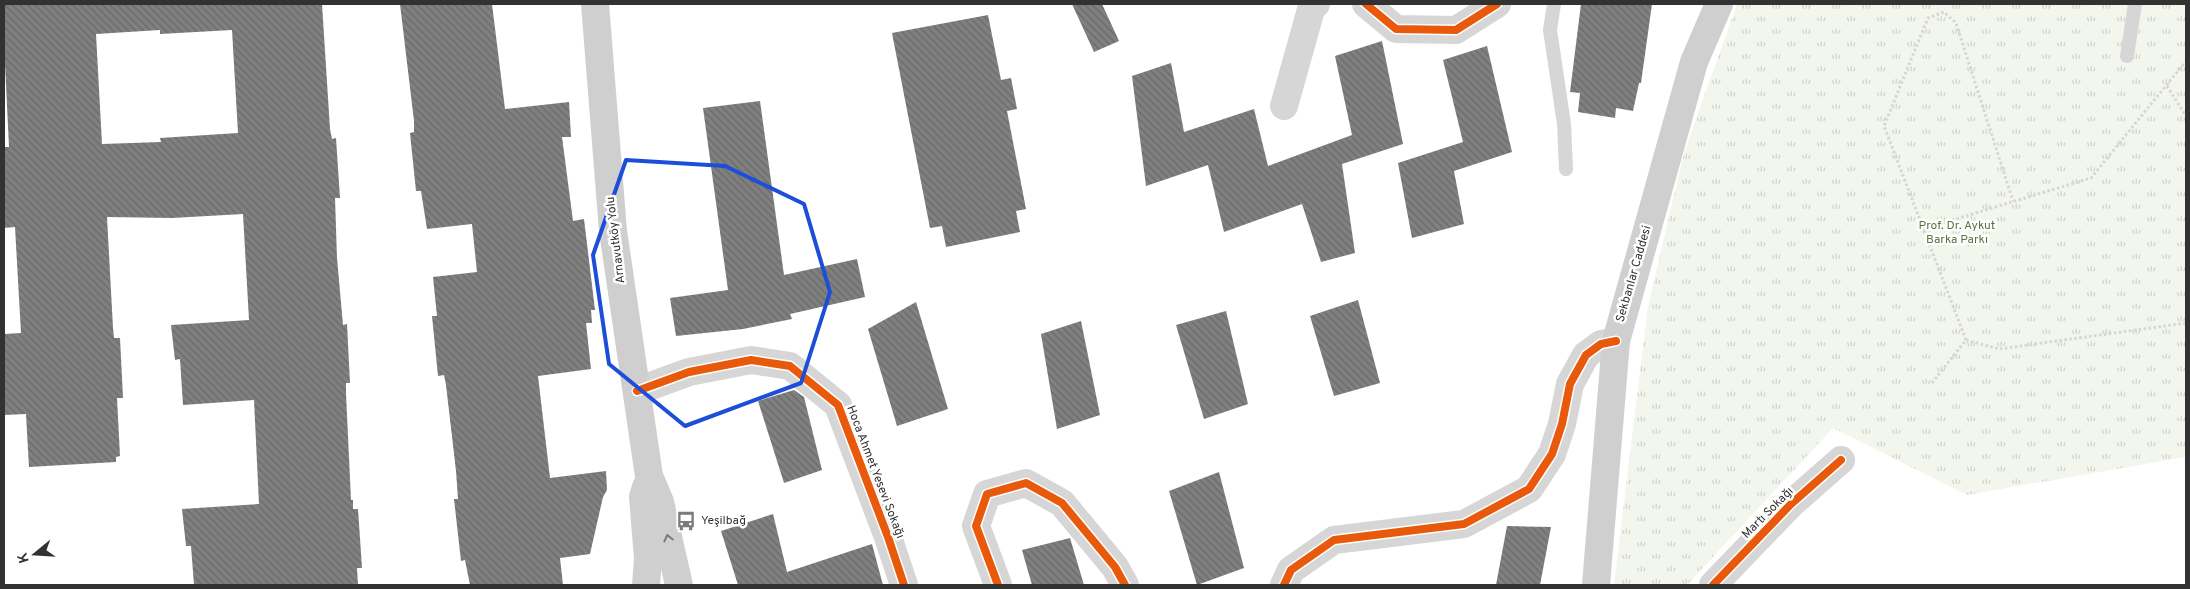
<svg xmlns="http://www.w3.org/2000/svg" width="2190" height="589" viewBox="0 0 2190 589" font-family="Overpass,sans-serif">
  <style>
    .grass { fill: url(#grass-tufts) }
    .building { fill: url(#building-back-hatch); fill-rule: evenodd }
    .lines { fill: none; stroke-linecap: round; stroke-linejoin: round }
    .path { stroke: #d6d6d6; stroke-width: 3; stroke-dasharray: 2.5 2.5; stroke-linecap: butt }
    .lane { stroke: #d6d6d6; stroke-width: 14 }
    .street { stroke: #d6d6d6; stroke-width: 28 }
    .secondary { stroke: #cfcfcf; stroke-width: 28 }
    .cycleway-casing { stroke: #fff; stroke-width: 11 }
    .cycleway { stroke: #e8590c; stroke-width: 8 }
    .oneway { stroke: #797979 }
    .marked { fill: none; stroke: #1d4ed8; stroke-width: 4; stroke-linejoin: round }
    .labels { text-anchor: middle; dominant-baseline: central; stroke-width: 5; stroke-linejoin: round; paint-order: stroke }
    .park-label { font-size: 12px; fill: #5a733a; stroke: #fff }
    .street-label { font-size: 12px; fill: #323232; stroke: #fff }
    .poi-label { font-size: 12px; fill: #323232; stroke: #fff; text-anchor: start }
  </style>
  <defs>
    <pattern id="grass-tufts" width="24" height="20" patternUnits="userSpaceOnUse" patternTransform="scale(1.25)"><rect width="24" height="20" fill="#f3f6ed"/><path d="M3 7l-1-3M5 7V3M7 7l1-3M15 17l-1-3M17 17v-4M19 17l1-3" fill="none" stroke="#d1d3cc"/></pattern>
    <pattern id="building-back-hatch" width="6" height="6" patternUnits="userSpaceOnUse" patternTransform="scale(1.25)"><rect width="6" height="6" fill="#808080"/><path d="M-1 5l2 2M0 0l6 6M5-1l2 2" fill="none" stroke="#696969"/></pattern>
  </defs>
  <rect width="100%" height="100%" fill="#fff"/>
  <path class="grass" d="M1737,4H2186V457L1967,495L1833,428L1687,585H1614L1648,306L1684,153Z"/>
  <path class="building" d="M4,4H322L330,129L332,139L336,138L340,198H335L337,258L343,325L347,324L350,383H346V394L351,500H353V509H358L362,568H357L358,585H194L191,546H186L182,509L259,504L254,400L183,405L180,359L175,360L171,325L249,320L243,214L172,218L107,217L113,328L114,338H120L123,398H117L120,456L116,457V462L29,467L26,414L4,415V334L21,333L15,227L4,228V147H9L4,43ZM160,30V34L232,30L238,133L160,138L161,142L102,144L96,34Z
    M400,4H492L505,109L569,102L571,137H562L573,221L584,219L595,310H591L592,323H586L591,369L538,376L550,478L606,471L607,490L603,497L590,554L560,558L563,585H470L465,560L461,561L454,499H458L456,471L446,385L444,375L438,376L432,316H437L433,277L477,272L472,224L427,229L421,191H416L410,133L414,132V121Z
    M1072,4H1102L1119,41L1094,52Z
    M1581,4H1652L1641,83H1639L1633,111L1616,108L1615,118L1578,112L1580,93L1570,92Z
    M988,15L1001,80L1011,78L1017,109L1007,111L1026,209L1016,211L1020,232L946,247L942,226L930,228L892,33Z
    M1382,41L1403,144L1342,164L1355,253L1321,262L1302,204L1224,232L1208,165L1146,186L1132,76L1171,63L1184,132L1254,109L1268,166L1352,135L1335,56Z
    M1487,46L1512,152L1454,171L1464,224L1412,238L1398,163L1463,142L1443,60Z
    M760,101L784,275L857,259L865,297L790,314L792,319L743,329L676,336L670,298L728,290L703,108Z
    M1358,300L1380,383L1334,396L1310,316Z
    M916,302L948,409L897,426L868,329Z
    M1226,311L1248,404L1204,419L1176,325Z
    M1081,321L1100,415L1057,429L1041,334Z
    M794,390L804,397L822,470L784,483L758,401Z
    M1219,472L1244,568L1197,585L1169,491Z
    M773,514L787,572L872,544L883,585H738L721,531Z
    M1507,526L1551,527L1540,585H1496Z
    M1070,538L1084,585H1032L1022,550Z"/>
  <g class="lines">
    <path class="path" d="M2167,86L2186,116
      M1923,229L2091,178L2186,61
      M1966,340L1884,126L1928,18L1944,12L1956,23L2013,201
      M1932,383L1966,340L1999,349L2186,323"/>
    <path class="lane" d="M1554,4L1550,30L1564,124L1566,169
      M2127,56L2135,4"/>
    <path class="street" d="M1366,4L1396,29L1456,30L1497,4
      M1284,106L1312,6L1316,4
      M637,391L689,372L751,360L790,366L838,405L888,537L904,585
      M998,585L976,526L987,494L1026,483L1062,503L1115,567L1125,585
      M1284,585L1291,570L1334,540L1464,524L1529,489L1552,454L1562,424L1570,384L1586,355L1601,344L1616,341
      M1713,585L1791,504L1841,460"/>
    <path class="secondary" d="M595,4L613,231L649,476L660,502L679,585
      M646,585L648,558L643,497L646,487
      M1596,585L1616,341L1694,62L1719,4"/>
    <defs>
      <path id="cycleway" d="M1366,4L1396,29L1456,30L1497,4
        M637,391L689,372L751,360L790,366L838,405L888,537L904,585
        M998,585L976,526L987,494L1026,483L1062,503L1115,567L1125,585
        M1284,585L1291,570L1334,540L1464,524L1529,489L1552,454L1562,424L1570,384L1586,355L1601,344L1616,341
        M1713,585L1791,504L1841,460"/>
    </defs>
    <use href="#cycleway" class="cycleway-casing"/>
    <use href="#cycleway" class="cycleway"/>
  </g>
  <defs><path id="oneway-chevron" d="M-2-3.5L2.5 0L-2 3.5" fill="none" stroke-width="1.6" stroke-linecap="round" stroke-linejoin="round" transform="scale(1.25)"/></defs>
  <use class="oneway" href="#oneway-chevron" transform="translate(668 538) rotate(-103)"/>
  <path class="marked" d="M626,160L725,166L804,204L830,292L801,383L685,426L609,364L593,255Z"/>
  <defs>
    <symbol id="bus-bare" viewBox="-9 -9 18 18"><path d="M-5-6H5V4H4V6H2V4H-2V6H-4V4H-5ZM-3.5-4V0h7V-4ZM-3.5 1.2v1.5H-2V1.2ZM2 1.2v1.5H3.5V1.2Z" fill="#7a7a7a" stroke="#fff" stroke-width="2.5" paint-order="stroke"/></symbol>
  </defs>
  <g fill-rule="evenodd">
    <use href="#bus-bare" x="672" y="507" width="28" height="28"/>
  </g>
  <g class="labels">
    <g class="park-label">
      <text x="1957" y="226">Prof. Dr. Aykut<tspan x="1957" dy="14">Barka Parkı</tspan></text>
    </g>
    <g class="street-label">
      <text transform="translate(616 240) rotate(-97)">Arnavutköy Yolu</text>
      <text transform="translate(1634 274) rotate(-74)">Sekbanlar Caddesi</text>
      <text transform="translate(875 472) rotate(69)">Hoca Ahmet Yesevi Sokağı</text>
      <text transform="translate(1768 513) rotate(-45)">Martı Sokağı</text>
    </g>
    <g class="poi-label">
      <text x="701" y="521">Yeşilbağ</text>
    </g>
  </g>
  <rect width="2190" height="589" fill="none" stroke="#323232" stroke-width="10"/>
  <g transform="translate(35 554) rotate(252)" stroke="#ffffff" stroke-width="4" paint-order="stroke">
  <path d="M0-4L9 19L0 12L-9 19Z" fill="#323232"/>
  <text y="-8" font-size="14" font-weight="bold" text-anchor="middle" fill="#323232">K</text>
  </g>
</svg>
